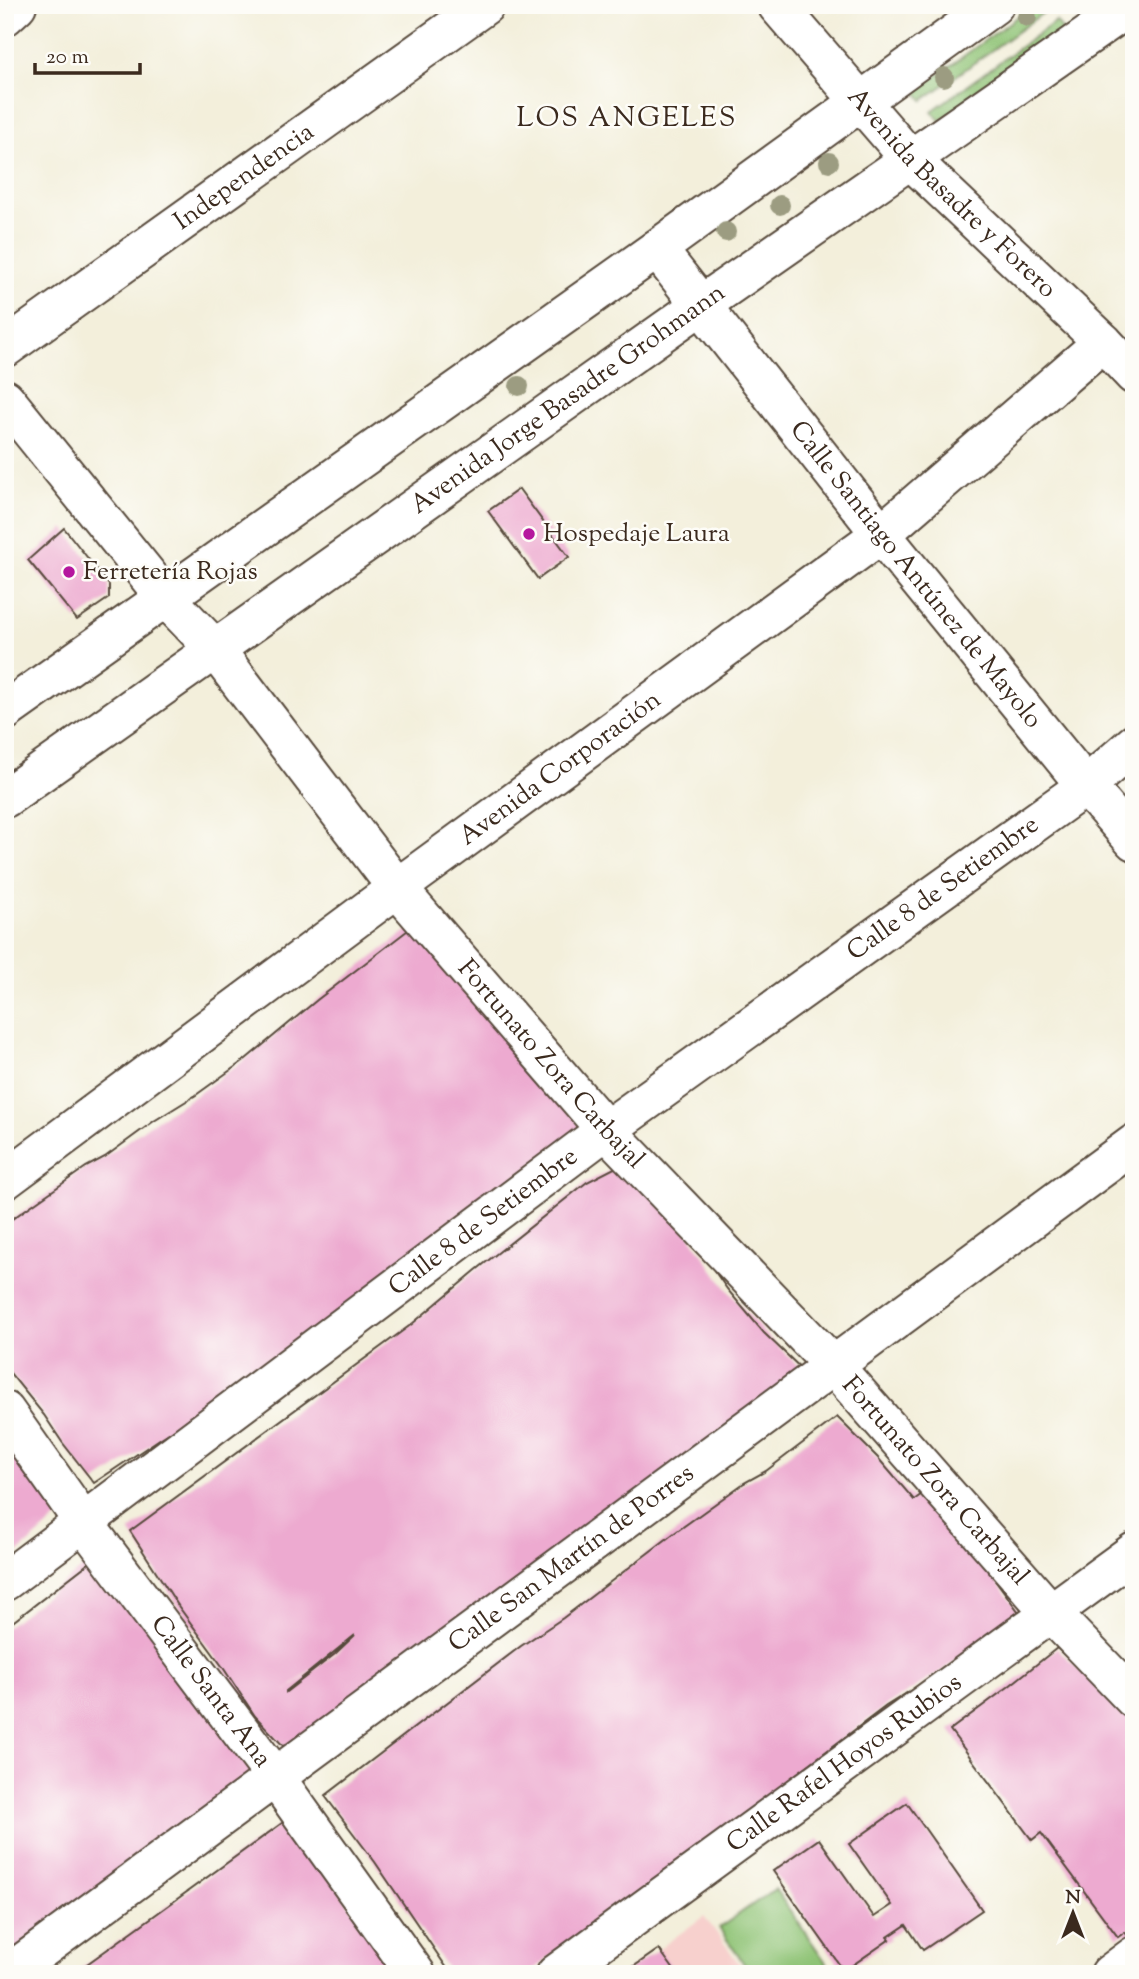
<svg xmlns="http://www.w3.org/2000/svg" width="1139" height="1979" viewBox="0 0 1139 1979" font-family="'Sorts Mill Goudy',serif">
  <style>
    .built { fill: #f7d0cd }
    .green { fill: #8ec375; stroke: #64764a; stroke-width: 2 }
    .building { fill: #edaad0; fill-rule: evenodd }
    .lines { fill: none; stroke-linecap: round; stroke-linejoin: round }
    .minor-casing { stroke: #57483a; stroke-width: 42 }
    .tertiary-casing { stroke: #57483a; stroke-width: 42 }
    .trunk-casing { stroke: #57483a; stroke-width: 42 }
    .minor { stroke: #fff; stroke-width: 38 }
    .tertiary { stroke: #fff; stroke-width: 38 }
    .trunk { stroke: #fff; stroke-width: 38 }
    .tree { fill: #9c9c81 }
    .poi-dot { fill: #b5179e; stroke: #fdfcf7; stroke-width: 2.5 }
    .labels { text-anchor: middle; dominant-baseline: central; stroke-width: 5; stroke-linejoin: round; paint-order: stroke }
    .street-label { font-size: 26px; fill: #3b2a1e; stroke: #fdfcf7 }
    .poi-label { font-size: 26px; fill: #3b2a1e; stroke: #fdfcf7; text-anchor: start }
    .neighbourhood-label { font-size: 28px; letter-spacing: 2px; fill: #3b2a1e; stroke: #fdfcf7 }
  </style>
  <rect width="100%" height="100%" fill="#fdfcf7"/>
  <filter id="ink" filterUnits="userSpaceOnUse"><feTurbulence type="fractalNoise" baseFrequency=".0143" numOctaves="2"/><feDisplacementMap in="SourceGraphic" scale="14" xChannelSelector="R" yChannelSelector="G"/><feConvolveMatrix kernelMatrix="1 2 1 2 8 2 1 2 1" color-interpolation-filters="sRGB"/></filter>
  <filter id="wash" filterUnits="userSpaceOnUse"><feTurbulence type="fractalNoise" baseFrequency=".00686" numOctaves="4" result="noise"/><feDisplacementMap in="SourceGraphic" scale="28" xChannelSelector="R" yChannelSelector="G"/><feGaussianBlur stdDeviation="1.57" result="paint"/><feColorMatrix in="noise" values="0 0 0 0 0 0 0 0 0 0 0 0 0 0 0 0 0 1.4 0 .05"/><feComposite in="paint" operator="in"/></filter>
  <g filter="url(#wash)">
    <rect width="100%" height="100%" fill="#f3efdb"/>
    <path class="built" d="M704,1916L747,1974H677L659,1949Z"/>
    <path class="green" d="M1033,5H1043L1047,10L923,100L916,91Z
      M1056,21L1063,31L940,121L932,111Z
      M775,1889L834,1974H751L719,1928Z"/>
    <g id="blocks">
      <path class="building" d="M519,489L569,557L538,579L488,511Z
        M64,528L109,585V598L77,620L28,560Z
        M412,927L585,1131L265,1372L161,1438L94,1483L62,1442L44,1415L5,1367V1224L86,1167L105,1157L154,1121L196,1095L246,1059L317,1000Z
        M630,1160L686,1230L727,1289L764,1333L809,1376L288,1751L255,1716L222,1666L179,1607L130,1531L412,1324L475,1271L587,1182ZM355,1635L335,1654L286,1692V1691Z
        M837,1417L878,1458L914,1500L922,1494L988,1570L1021,1615L937,1674L886,1706L791,1778L763,1803L527,1974H451L375,1862L325,1796L521,1646L563,1618L673,1534L744,1483L766,1471Z
        M5,1432L66,1511L5,1564Z
        M98,1556L258,1777L5,1964V1628Z
        M1057,1648L1134,1722V1936L1130,1939L1125,1932L1118,1937L1041,1833L1032,1840L950,1730L1008,1687Z
        M907,1803L982,1910L923,1950L906,1925L888,1937L890,1939L844,1971L773,1871L819,1839L874,1917L892,1905L849,1844Z
        M289,1818L397,1974H73L133,1931Z
        M659,1949L677,1974H623Z"/>
    </g>
  </g>
  <g filter="url(#ink)">
    <use href="#blocks" fill-opacity="0" stroke="#57483a" stroke-width="2"/>
    <g class="lines">
      <defs>
        <g id="minor">
          <path d="M5,16L17,5"/>
          <path id="s1" d="M657,249L881,534L1086,786L1134,841"/>
          <path id="s2" d="M5,348L485,5"/>
          <path id="s3" d="M5,399L165,597L214,648L397,888L606,1130L833,1365L1051,1613L1134,1699"/>
          <path id="s4" d="M5,1180L397,888L881,534L1103,342"/>
          <path id="s5" d="M5,1411L84,1523L275,1777L416,1974"/>
          <path id="s6" d="M5,1581L606,1130L1086,786L1134,744"/>
          <path id="s7" d="M8,1974L1134,1144"/>
          <path id="s8" d="M556,1974L1134,1552"/>
          <path d="M1110,1974L1134,1956"/>
        </g>
        <g id="tertiary">
          <path id="s9" d="M777,5L911,160L1103,342L1134,375"/>
        </g>
        <g id="trunk">
          <path d="M5,711L657,249L994,5"/>
          <path id="s10" d="M5,798L701,305L1132,5"/>
        </g>
      </defs>
      <use href="#minor" class="minor-casing"/>
      <use href="#tertiary" class="tertiary-casing"/>
      <use href="#trunk" class="trunk-casing"/>
      <use href="#minor" class="minor"/>
      <use href="#tertiary" class="tertiary"/>
      <use href="#trunk" class="trunk"/>
    </g>
    <g class="tree">
      <circle cx="1027" cy="17" r="10"/>
      <circle cx="944" cy="77" r="10"/>
      <circle cx="829" cy="162" r="10"/>
      <circle cx="780" cy="205" r="10"/>
      <circle cx="726" cy="232" r="10"/>
      <circle cx="519" cy="386" r="10"/>
    </g>
  </g>
  <g class="poi-dot">
    <circle cx="529" cy="534" r="7"/>
    <circle cx="69" cy="572" r="7"/>
  </g>
  <g class="labels">
    <g class="street-label">
      <text stroke="none"><textPath href="#s2" startOffset="294">Independencia</textPath></text>
      <text stroke="none"><textPath href="#s9" startOffset="257">Avenida Basadre y Forero</textPath></text>
      <text stroke="none"><textPath href="#s10" startOffset="690">Avenida Jorge Basadre Grohmann</textPath></text>
      <text stroke="none"><textPath href="#s1" startOffset="416">Calle Santiago Antúnez de Mayolo</textPath></text>
      <text stroke="none"><textPath href="#s4" startOffset="691">Avenida Corporación</textPath></text>
      <text stroke="none"><textPath href="#s6" startOffset="1166">Calle 8 de Setiembre</textPath></text>
      <text stroke="none"><textPath href="#s3" startOffset="861">Fortunato Zora Carbajal</textPath></text>
      <text stroke="none"><textPath href="#s6" startOffset="598">Calle 8 de Setiembre</textPath></text>
      <text stroke="none"><textPath href="#s3" startOffset="1428">Fortunato Zora Carbajal</textPath></text>
      <text stroke="none"><textPath href="#s7" startOffset="700">Calle San Martín de Porres</textPath></text>
      <text stroke="none"><textPath href="#s5" startOffset="348">Calle Santa Ana</textPath></text>
      <text stroke="none"><textPath href="#s8" startOffset="357">Calle Rafel Hoyos Rubios</textPath></text>
    </g>
    <g class="poi-label">
      <text x="543" y="534">Hospedaje Laura</text>
      <text x="83" y="572">Ferretería Rojas</text>
    </g>
    <g class="neighbourhood-label">
      <text x="627" y="119">LOS ANGELES</text>
    </g>
  </g>
  <rect width="1139" height="1979" fill="none" stroke="#fdfcf7" stroke-width="28"/>
  <g transform="translate(1073 1913)" stroke="#fdfcf7" stroke-width="5" paint-order="stroke">
  <path d="M0-5L12 26L0 18L-12 26Z" fill="#3b2a1e"/>
  <text y="-10" font-size="19" font-weight="bold" text-anchor="middle" fill="#3b2a1e">N</text>
  </g>
  <path d="M35 63v10h105v-10" fill="none" stroke="#3b2a1e" stroke-width="3.5"/>
  <text x="46" y="63" font-size="21" fill="#3b2a1e" stroke="#fdfcf7" stroke-width="5" paint-order="stroke">20 m</text>
</svg>
